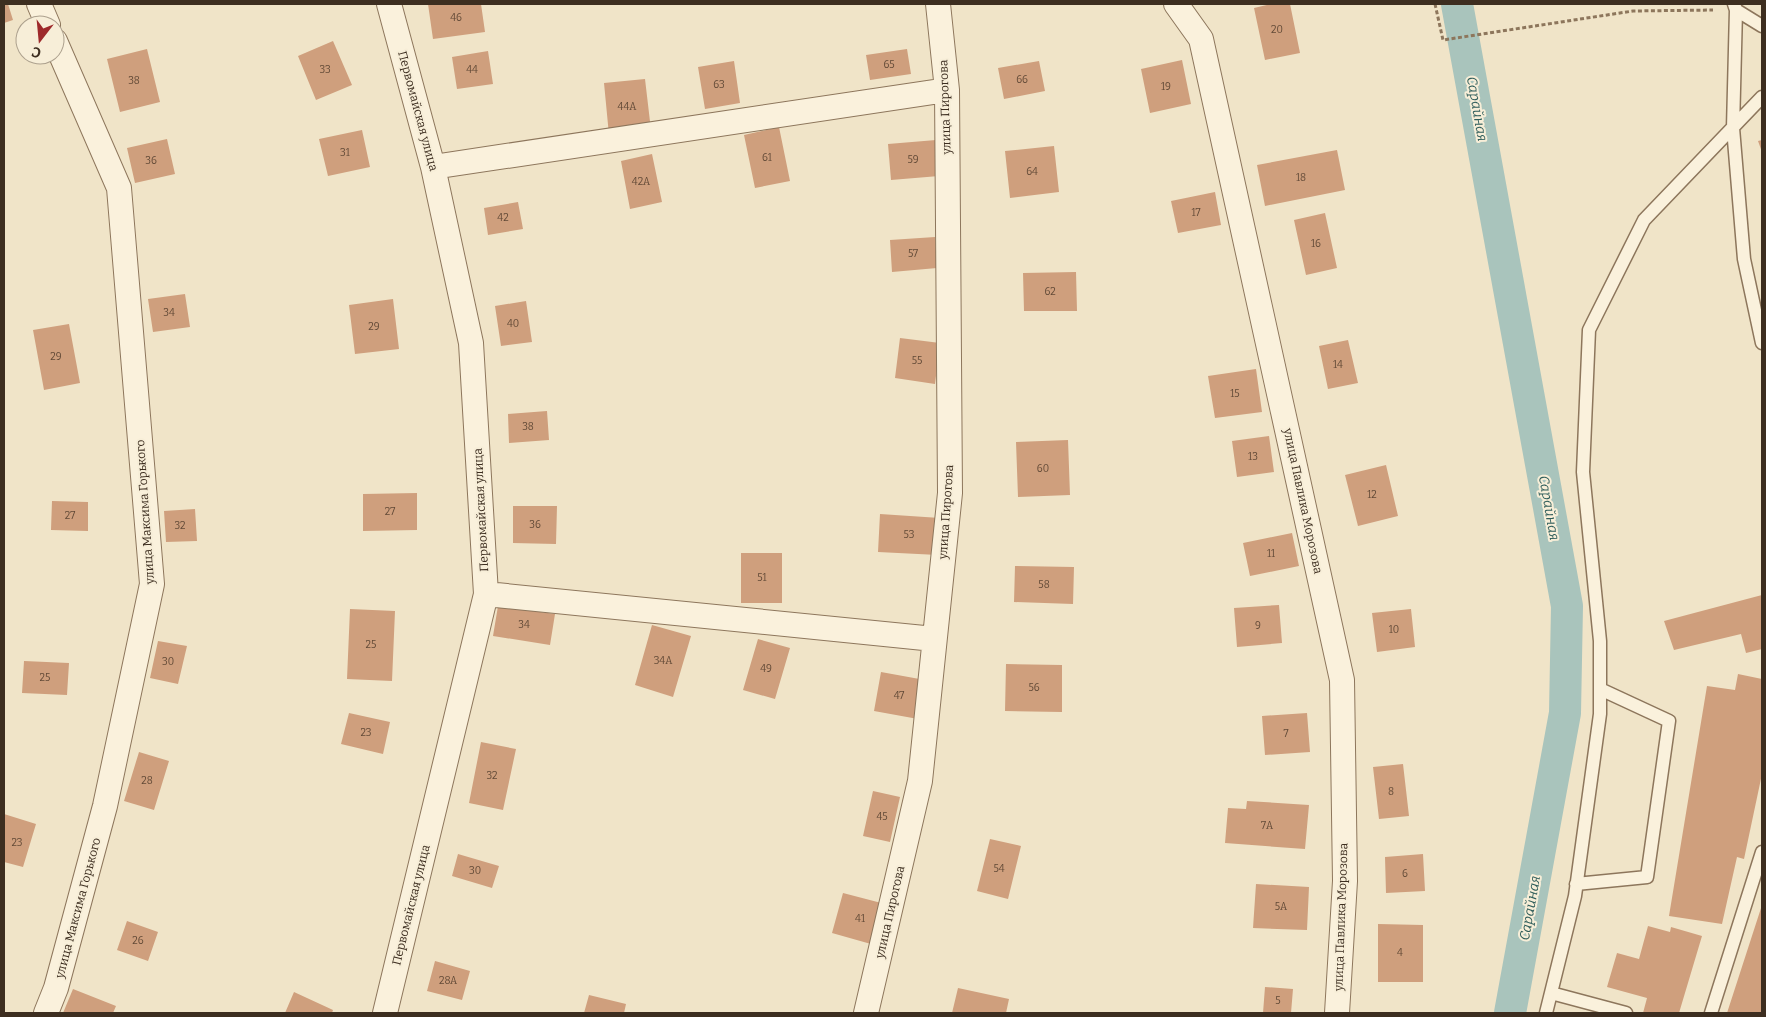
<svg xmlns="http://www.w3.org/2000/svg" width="1766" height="1017" viewBox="0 0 1766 1017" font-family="Bitter,serif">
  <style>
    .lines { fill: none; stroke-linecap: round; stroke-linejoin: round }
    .canal { stroke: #a9c4bc; stroke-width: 32 }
    .building { fill: #cf9f7d }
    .lane-casing { stroke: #8d765c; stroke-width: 15 }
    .street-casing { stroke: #8d765c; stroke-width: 26 }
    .path { stroke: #8d765c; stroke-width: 3; stroke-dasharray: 4 2.5; stroke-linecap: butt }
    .lane { stroke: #faf1dc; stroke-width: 12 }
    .street { stroke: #faf1dc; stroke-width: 24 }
    .labels { text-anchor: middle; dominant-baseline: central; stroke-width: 4; stroke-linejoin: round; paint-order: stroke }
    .number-label { font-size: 10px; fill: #624a37 }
    .street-label { font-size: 12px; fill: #3d2e20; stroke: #f7eed8 }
    .water-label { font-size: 14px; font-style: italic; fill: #2f5d5a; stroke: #f7eed8 }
  </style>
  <rect width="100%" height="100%" fill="#f0e4c8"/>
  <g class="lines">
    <path class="canal" d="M1457,4L1567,606L1565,713L1510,1013"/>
  </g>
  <path class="building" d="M4,4H8L13,20L4,23Z
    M428,4H481L485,32L433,39Z
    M1271,4H1290L1300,53L1265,60L1254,8Z
    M333,41L352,85L316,100L298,56Z
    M147,49L160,102L120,112L107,59Z
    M907,49L911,74L870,80L866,55Z
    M488,51L493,84L457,89L452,57Z
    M1182,60L1191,104L1150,113L1141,69Z
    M734,61L740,103L705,109L698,67Z
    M1039,61L1045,91L1004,99L998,68Z
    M645,79L651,130L609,135L604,83Z
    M779,127L790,181L755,188L744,135Z
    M362,130L370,167L328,176L319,139Z
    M167,139L175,174L135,183L127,148Z
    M936,140L939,176L891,180L888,144Z
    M1762,140V152L1758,141Z
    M1054,146L1059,192L1010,198L1005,151Z
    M1337,150L1345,190L1265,206L1257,165Z
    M652,154L662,202L630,209L621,161Z
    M1215,192L1221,225L1178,233L1171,201Z
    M518,202L523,229L488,235L484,208Z
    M1325,213L1337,268L1306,275L1294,220Z
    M935,237L937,268L892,272L890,240Z
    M1076,272L1077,311H1024L1023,273Z
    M185,294L190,327L153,332L148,299Z
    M393,299L399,349L355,354L349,305Z
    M526,301L532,342L501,346L495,306Z
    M69,324L80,383L44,390L33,330Z
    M900,338L940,343L935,384L895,378Z
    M1348,340L1358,383L1328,389L1319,346Z
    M1256,369L1262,412L1215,418L1208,376Z
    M547,411L549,440L509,443L508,414Z
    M1269,436L1274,472L1237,477L1232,441Z
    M1068,440L1070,495L1018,497L1016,442Z
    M1386,465L1398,516L1358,526L1345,475Z
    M417,493V530L363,531V494Z
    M52,501L88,502V531L51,530Z
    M513,506H557L556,544L513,543Z
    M195,509L197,541L166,542L164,511Z
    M880,514L940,518L938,555L878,552Z
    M1292,533L1299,566L1250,576L1243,543Z
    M741,553H782V603H741Z
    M1015,566L1074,567L1073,604L1014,602Z
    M1762,595V649L1746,653L1741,634L1674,650L1664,621Z
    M1279,605L1282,643L1237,647L1234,608Z
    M498,606L555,614L550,645L493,636Z
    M350,609L395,611L392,681L347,679Z
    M1411,609L1415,647L1377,652L1372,613Z
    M652,625L691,636L673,697L635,685Z
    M758,639L790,648L775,699L743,690Z
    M158,641L187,646L178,684L150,678Z
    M24,661L69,663L67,695L22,693Z
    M1006,664L1062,665V712L1005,711Z
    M881,672L925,680L918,719L874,711Z
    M1738,674L1762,679V774L1744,859L1737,857L1722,924L1669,916L1707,686L1735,690Z
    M349,713L390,722L383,754L341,744Z
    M1307,713L1310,752L1265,755L1262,716Z
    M481,742L516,749L503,810L469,803Z
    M139,752L169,761L154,810L124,801Z
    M1403,764L1409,816L1379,819L1373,767Z
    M873,791L900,797L890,842L863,836Z
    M1247,801L1309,805L1305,849L1225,843L1228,808L1246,809Z
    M4,814L36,824L23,867L4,862Z
    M990,839L1021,846L1008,899L977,891Z
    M458,854L499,866L492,888L452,876Z
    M1423,854L1425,891L1386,893L1385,857Z
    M1256,884L1309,887L1307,930L1253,928Z
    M843,893L889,905L878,946L832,933Z
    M1762,905V1013H1727Z
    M127,921L158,932L148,961L117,950Z
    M1378,924L1423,925V982H1378Z
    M1648,926L1670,932L1671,927L1702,936L1679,1013H1643L1647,998L1607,987L1617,953L1639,959Z
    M435,961L470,971L462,1000L427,991Z
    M1265,987L1293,989L1291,1013H1263Z
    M958,988L1009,999L1006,1013H952Z
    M73,989L116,1006L113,1013H63Z
    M294,992L333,1010L332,1013H285Z
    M589,995L626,1004L624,1013H584Z"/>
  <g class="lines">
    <defs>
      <path id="lane" d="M1734,4L1736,10L1762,26
        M1736,10L1733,128L1744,259L1762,343
        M1576,884L1647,877L1669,721L1600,689
        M1551,993L1626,1013
        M1546,1013L1575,896L1600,714V641L1583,472L1589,330L1644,220L1762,97
        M1711,1013L1762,852"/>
      <path id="street" d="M39,4L48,25
        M1176,4L1201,39L1342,680L1345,881L1337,1013
        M433,167L947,90
        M486,594L934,639
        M46,1013L56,988L105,806L152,584L119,188L55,41
        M385,1013L486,594L471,343L433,167L389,4
        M866,1013L920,781L950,493L947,90L938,4"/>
    </defs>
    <use href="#lane" class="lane-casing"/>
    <use href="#street" class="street-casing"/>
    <path class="path" d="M1435,4L1443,40L1633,11L1713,10"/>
    <use href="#lane" class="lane"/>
    <use href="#street" class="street"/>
  </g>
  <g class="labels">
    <g class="number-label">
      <text x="456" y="18">46</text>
      <text x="1277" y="30">20</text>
      <text x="889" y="65">65</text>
      <text x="325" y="70">33</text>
      <text x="472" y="70">44</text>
      <text x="1022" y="80">66</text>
      <text x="134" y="81">38</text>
      <text x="719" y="85">63</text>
      <text x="1166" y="87">19</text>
      <text x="627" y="107">44А</text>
      <text x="345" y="153">31</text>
      <text x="767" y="158">61</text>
      <text x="913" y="160">59</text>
      <text x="151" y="161">36</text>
      <text x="1032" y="172">64</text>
      <text x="1301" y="178">18</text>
      <text x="641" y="182">42А</text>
      <text x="1196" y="213">17</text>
      <text x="503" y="218">42</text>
      <text x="1316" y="244">16</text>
      <text x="913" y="254">57</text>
      <text x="1050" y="292">62</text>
      <text x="169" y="313">34</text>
      <text x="513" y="324">40</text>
      <text x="374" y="327">29</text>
      <text x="56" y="357">29</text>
      <text x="917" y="361">55</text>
      <text x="1338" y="365">14</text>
      <text x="1235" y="394">15</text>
      <text x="528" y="427">38</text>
      <text x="1253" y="457">13</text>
      <text x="1043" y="469">60</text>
      <text x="1372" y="495">12</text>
      <text x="390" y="512">27</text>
      <text x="70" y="516">27</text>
      <text x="535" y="525">36</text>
      <text x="180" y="526">32</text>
      <text x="909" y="535">53</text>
      <text x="1271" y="554">11</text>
      <text x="762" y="578">51</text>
      <text x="1044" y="585">58</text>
      <text x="524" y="625">34</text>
      <text x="1258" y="626">9</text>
      <text x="1394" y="630">10</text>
      <text x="371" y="645">25</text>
      <text x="663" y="661">34А</text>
      <text x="168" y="662">30</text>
      <text x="766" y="669">49</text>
      <text x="45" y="678">25</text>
      <text x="1034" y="688">56</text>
      <text x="899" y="696">47</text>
      <text x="366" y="733">23</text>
      <text x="1286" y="734">7</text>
      <text x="492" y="776">32</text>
      <text x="147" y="781">28</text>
      <text x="1391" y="792">8</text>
      <text x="882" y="817">45</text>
      <text x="1267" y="826">7А</text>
      <text x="17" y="843">23</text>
      <text x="999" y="869">54</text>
      <text x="475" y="871">30</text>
      <text x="1405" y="874">6</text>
      <text x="1281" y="907">5А</text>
      <text x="860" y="919">41</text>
      <text x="138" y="941">26</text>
      <text x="1400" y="953">4</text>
      <text x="448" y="981">28А</text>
      <text x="1278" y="1001">5</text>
    </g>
    <g class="street-label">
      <text transform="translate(945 107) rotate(-92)">улица Пирогова</text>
      <text transform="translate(418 111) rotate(75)">Первомайская улица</text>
      <text transform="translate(1303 501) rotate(78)">улица Павлика Морозова</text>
      <text transform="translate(481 510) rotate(-93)">Первомайская улица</text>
      <text transform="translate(145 512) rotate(-94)">улица Максима Горького</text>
      <text transform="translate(946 512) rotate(-86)">улица Пирогова</text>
      <text transform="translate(411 905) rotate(-76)">Первомайская улица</text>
      <text transform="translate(78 908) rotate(-75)">улица Максима Горького</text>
      <text transform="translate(890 912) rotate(-77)">улица Пирогова</text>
      <text transform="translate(1341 917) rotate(-88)">улица Павлика Морозова</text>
    </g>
    <g class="water-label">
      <text transform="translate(1477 109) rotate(80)">Сарайная</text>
      <text transform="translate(1549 508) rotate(80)">Сарайная</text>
      <text transform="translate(1530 908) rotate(-80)">Сарайная</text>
    </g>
  </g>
  <rect width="1766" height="1017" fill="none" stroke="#3d2e20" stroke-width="10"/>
  <g transform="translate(40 40) rotate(196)"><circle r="24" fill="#f7eed8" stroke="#ada18e"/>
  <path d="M0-4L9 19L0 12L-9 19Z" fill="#9e2a2b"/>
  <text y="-8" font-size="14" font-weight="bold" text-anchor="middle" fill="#3d2e20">С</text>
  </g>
</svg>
